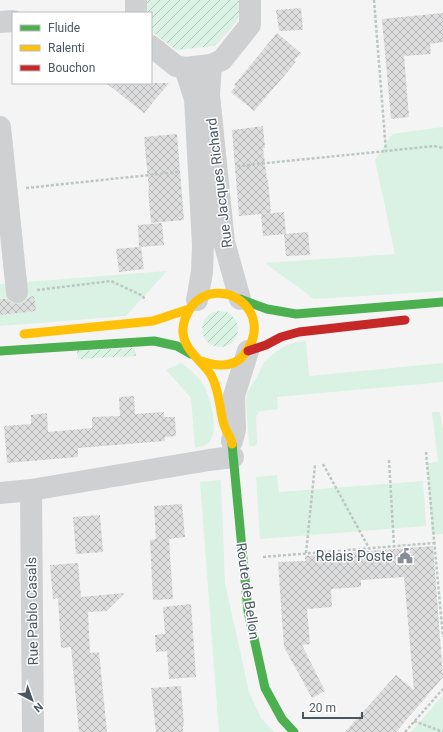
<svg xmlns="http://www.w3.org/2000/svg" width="443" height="732" viewBox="0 0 443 732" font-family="Roboto,sans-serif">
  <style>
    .grass { fill: #d9f2e3 }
    .garden { fill: url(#garden-furrows) }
    .building { fill: url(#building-cross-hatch) }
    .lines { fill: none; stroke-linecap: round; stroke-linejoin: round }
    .path { stroke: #bcc7c4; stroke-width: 2.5; stroke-dasharray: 3 2; stroke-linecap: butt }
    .street { stroke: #ced0d2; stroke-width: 22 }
    .fast { stroke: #4caf50; stroke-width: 9 }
    .slow { stroke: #ffc107; stroke-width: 9 }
    .jam { stroke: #c62828; stroke-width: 9 }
    .labels { text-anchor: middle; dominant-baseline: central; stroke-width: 3; stroke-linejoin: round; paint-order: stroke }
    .street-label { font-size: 14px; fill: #4a5661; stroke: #fff }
    .poi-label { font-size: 14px; fill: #4a5661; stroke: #fff; text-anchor: end }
  </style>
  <defs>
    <pattern id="garden-furrows" width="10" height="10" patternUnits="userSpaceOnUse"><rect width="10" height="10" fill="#d9f2e3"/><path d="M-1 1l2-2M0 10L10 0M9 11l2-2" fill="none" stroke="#b2c7bb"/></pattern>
    <pattern id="building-cross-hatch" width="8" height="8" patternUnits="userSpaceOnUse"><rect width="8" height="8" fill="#ddddde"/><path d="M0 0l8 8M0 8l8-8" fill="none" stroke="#b5b6b7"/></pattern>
  </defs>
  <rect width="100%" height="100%" fill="#f4f4f4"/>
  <path class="grass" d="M443,127V291L314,299L265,263L395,254L375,160L392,134Z
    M167,271L126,316L0,326V284Z
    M306,341L309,376L443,363V382L277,397L278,409L260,411L256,416L257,444L253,447L249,445L246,401L248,391L258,375L264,362L278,350L292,343Z
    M181,363C188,368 195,373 200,380C210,392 220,430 209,442C205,446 200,447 195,448L191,398L166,370Z
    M432,412H440L442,427H443V534L432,535L427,463L438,462Z
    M277,475L279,492L423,481L426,526L260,539L256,477Z
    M221,480L225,583L249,692L261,718L274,732H219L200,482Z
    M443,695V732H411Z"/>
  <path class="garden" d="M146,0H239L241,11L235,24L214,46L176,50L151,31V13H146Z
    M202 329a18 18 0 1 1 36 0a18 18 0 1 1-36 0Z
    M135,348L136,356L78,359L77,351Z"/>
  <path class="building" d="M301,8L303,30L279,31L276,10Z
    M443,13V42L430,44L431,54L404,56L409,117L391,119L382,19Z
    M277,33L301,53L294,61L296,62L254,111L231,92L236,86L234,85Z
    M106,83H169L144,113Z
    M263,126L265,148H263L267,180H268L271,213L239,216L232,130Z
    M177,134L184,220L151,223L148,190H149L144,137Z
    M284,212L286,234L263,236L261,214Z
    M162,223L164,245L141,247L144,269L119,272L116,249L139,247L138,225Z
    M308,232L310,255L286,256L284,234Z
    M34,296L36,311L0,315V299H7L12,303L18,304L25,302L29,297Z
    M134,396L135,414L164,412V417H175L176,436L165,437V441L78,448V457L7,463L4,426L31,424V415L47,413L48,432L92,428V417L120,416L119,397Z
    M182,504L185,537L169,539L173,599L153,600L150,540L156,539L154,506Z
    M100,515L103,552L76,554L73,517Z
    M433,546L443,677L396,732H345L396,675L414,690L404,577L361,580V587L331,589L332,607L307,609L310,644L302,645L325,691L312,698L284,647L278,562L305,561V556Z
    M78,563L81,597L125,593L107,611L88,612L90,653L99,652L107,732H79L71,647L61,648L58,598L53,599L50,565Z
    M191,604L196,677L169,679L167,651L156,652L155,635L165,634L163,607Z
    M181,686L184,726H183V732H156L151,688Z"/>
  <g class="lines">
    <path class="path" d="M374,0L386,151L434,146L443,148
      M237,166L386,151
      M26,188L178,172
      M37,290L111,281L143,296L145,301
      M426,452L443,637
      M389,460L394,546
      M323,464L369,548
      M306,553L315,465
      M263,557L434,543
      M414,721L443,732
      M405,732L443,689"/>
    <path class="street" d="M136,0V13
      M0,22L13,21
      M151,46L176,66L185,68L211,65L222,60L250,25V0
      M211,65L209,95L224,242L240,299
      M185,68L195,99L203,245L202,272L197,300
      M0,127L17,292
      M232,441L235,429L234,396L248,351
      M31,490L33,732
      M0,493L31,490L209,460L233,457"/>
    <path class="fast" d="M240,299L267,309L296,314L443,302
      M0,351L154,341L177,346L191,354
      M232,444L248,611L265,688L282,719L294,732"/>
    <path class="slow" d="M24,334L153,321L189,309
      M201,361C215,366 233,368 243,356C279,312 220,271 191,307C186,315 182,323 183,333C185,351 202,361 211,375C220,391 219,408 224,425C226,432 232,438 232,444"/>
    <path class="jam" d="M248,351L266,345L281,337L299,332L405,320"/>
  </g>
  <defs>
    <symbol id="civic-bare" viewBox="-9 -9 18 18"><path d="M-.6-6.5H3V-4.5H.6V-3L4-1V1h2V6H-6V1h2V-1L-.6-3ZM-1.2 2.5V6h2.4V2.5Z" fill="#868d94" stroke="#fff" stroke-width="2.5" paint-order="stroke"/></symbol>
  </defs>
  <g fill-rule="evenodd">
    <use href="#civic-bare" x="394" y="545" width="22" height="22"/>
  </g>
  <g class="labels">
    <g class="street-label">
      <text transform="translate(219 183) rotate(-97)">Rue Jacques Richard</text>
      <text transform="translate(248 591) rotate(82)">Route de Bellon</text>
      <text transform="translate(32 611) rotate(-91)">Rue Pablo Casals</text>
    </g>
    <g class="poi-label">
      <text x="393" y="556">Relais Poste</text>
    </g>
  </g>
  <rect x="12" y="12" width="140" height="72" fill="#ffffff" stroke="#b7bbc0"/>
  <rect x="20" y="25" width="20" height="6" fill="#4caf50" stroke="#b7bbc0"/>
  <text x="48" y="32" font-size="12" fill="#4a5661">Fluide</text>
  <rect x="20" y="45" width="20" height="6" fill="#ffc107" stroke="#b7bbc0"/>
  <text x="48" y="52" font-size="12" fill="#4a5661">Ralenti</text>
  <rect x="20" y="65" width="20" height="6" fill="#c62828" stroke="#b7bbc0"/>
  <text x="48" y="72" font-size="12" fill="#4a5661">Bouchon</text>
  <g transform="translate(32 700) rotate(139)" stroke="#ffffff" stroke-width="3" paint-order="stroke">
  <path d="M0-3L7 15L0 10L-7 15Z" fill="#4a5661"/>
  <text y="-6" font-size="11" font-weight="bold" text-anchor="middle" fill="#4a5661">N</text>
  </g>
  <path d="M303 712v6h59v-6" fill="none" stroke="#4a5661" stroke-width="2"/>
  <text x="309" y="712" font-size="12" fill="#4a5661" stroke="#ffffff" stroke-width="3" paint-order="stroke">20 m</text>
</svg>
